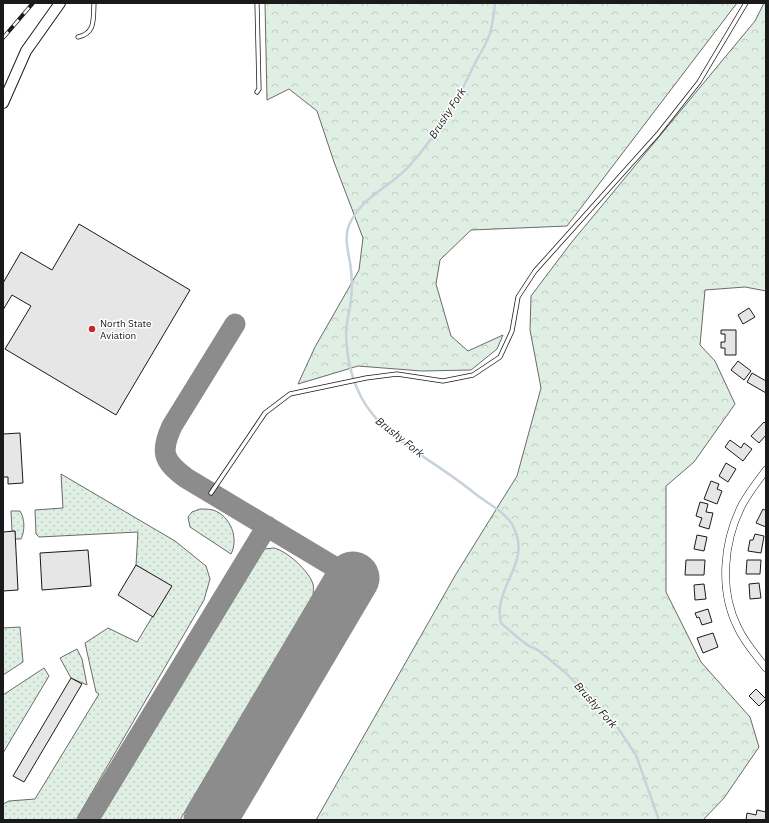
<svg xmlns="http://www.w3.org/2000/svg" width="769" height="823" viewBox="0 0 769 823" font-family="'IBM Plex Sans',sans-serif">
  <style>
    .grass { fill: url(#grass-dots); stroke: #6a6a6a }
    .forest { fill: url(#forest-crowns); stroke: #6a6a6a }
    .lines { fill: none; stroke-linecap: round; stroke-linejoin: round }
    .stream { stroke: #c6d2dc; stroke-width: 2.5 }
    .taxiway { stroke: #8c8c8c; stroke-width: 21 }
    .runway { stroke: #8c8c8c; stroke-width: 53 }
    .building { fill: #e6e6e6; stroke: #1a1a1a }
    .lane-casing { stroke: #1a1a1a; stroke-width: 5 }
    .street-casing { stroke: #1a1a1a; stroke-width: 8 }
    .secondary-casing { stroke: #1a1a1a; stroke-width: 12 }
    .lane { stroke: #fff; stroke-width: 3.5 }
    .street { stroke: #fff; stroke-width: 7 }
    .secondary { stroke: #fff; stroke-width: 10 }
    .rail-casing { stroke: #1a1a1a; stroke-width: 4 }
    .rail { stroke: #fff; stroke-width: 2.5; stroke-dasharray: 8; stroke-linecap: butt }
    .poi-dot { fill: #c62828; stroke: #fff; stroke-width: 1.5 }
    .labels { text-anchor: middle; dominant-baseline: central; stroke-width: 3; stroke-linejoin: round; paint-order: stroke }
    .poi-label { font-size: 10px; fill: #1a1a1a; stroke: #fff; text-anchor: start }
    .water-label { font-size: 11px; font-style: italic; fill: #1a1a1a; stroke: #fff }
  </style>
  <defs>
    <pattern id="grass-dots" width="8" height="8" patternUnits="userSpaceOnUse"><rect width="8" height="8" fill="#e0efe3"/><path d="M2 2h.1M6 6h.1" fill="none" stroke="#c0ccc2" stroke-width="1.8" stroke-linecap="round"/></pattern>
    <pattern id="forest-crowns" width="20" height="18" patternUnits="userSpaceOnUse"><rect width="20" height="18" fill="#e0efe3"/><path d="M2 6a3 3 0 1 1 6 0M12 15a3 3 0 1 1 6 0" fill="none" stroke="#c0ccc2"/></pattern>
  </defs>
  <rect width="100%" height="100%" fill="#fff"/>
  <path class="grass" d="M61,474L175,541L206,566L210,579L204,600L76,820H3V804L9,801L35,799L99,694L96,692L85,643L108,628L137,642L171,586L136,565L138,532L39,537L36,534L35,510L63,508Z
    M200,509C204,509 209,509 213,510C231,516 239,539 231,554L190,527L188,517L192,512Z
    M11,511H20C25,519 25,531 21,539H15V531H12Z
    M274,548C287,551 309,571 313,584C314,588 313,593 313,597L180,820H97L251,563L264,549Z
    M20,627L23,662L3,675V628Z
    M77,649L82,659L87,685L71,678L60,658Z
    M44,668L49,676L3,753V695Z"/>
  <path class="forest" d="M265,3H737L567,226L471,230L440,260L436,284L451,336L468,351L503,335L497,349L471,370L422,371L358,366L298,384L315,347L359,270L363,238L334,162L317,111L289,89L267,100Z
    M764,3H766V291L745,287L705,290L700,345L715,361L735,404L694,462L666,486V592L701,662L750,717L759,747L724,798L703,820H316L456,574L517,476L541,388L530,330L531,296L571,243L755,21Z"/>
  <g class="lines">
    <path class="stream" d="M495,3C494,13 493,23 490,33C487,43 480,54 475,63C458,100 437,135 410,165C390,188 363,195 349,225C343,240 350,256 351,270C352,279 352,290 351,300C350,311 346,322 346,333C348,428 411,442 473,492C486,503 505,511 513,526C533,563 492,587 501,623L517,637L529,646L538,650L566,673L616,725L636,755L659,820"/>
    <path class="taxiway" d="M235,324L172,426C160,452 163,461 186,478L353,578
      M88,820L267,526"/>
    <path class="runway" d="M210,820L353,578"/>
  </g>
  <path class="building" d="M79,224L190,290L116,415L5,349L31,306L12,295L3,310V283L21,252L52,270Z
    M749,308L755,317L743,324L738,315Z
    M721,330H736V355H725V348H721V342H725V334H721Z
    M738,361L751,371L744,380L731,370Z
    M752,373L766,381V393L747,382Z
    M764,422L766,424V435L759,443L751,436Z
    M20,433L23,483L8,484V477H3V434Z
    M730,440L741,448L744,443L752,449L743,461L725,447Z
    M726,463L736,469L728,482L719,476Z
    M711,481L719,484L717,489L722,491L717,504L704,499Z
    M700,502L708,504L706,512L713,513L709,529L699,526L702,518L696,516Z
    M763,509L766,511V527L756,523Z
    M15,531L18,590L3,591V532Z
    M755,534L764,536L761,553L748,551L750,540H753Z
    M697,535L707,537L704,551L694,549Z
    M88,550L91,586L42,590L40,553Z
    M686,560H705L704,575H685Z
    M747,560H761L760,574H746Z
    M136,565L172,586L153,617L118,595Z
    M759,583L761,598L750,599L749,584Z
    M704,584L706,599L695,600L694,585Z
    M708,609L712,622L702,625L699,617L697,618L695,613Z
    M713,633L718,647L703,653L697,638Z
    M71,678L82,684L24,782L13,776Z
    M756,689L766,699L759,706L749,696Z
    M757,810L766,812V820H746L747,813L756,815Z"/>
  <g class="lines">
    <defs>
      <path id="lane" d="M257,3L259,89L257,92
        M78,37C96,33 93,19 94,3
        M211,493L265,413L290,394L366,378L397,374L443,381L473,375L500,357L512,331L518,297L535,271L658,134L699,82L746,3"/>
      <path id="street" d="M766,470C758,481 749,492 742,505C723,542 719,591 738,628C745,643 756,655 766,668"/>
      <path id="secondary" d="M3,103L26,51L60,3"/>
    </defs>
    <use href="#lane" class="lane-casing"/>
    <use href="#street" class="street-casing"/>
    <use href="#secondary" class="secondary-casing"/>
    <use href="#lane" class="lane"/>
    <use href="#street" class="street"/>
    <use href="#secondary" class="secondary"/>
    <defs>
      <path id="rail" d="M3,38L33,3"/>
    </defs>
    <use href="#rail" class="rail-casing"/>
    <use href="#rail" class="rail"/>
  </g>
  <circle class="poi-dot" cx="92" cy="329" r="4"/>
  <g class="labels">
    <g class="poi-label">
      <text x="100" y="323">North State<tspan x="100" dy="12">Aviation</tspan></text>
    </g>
    <g class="water-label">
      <text transform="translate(447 113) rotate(-57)">Brushy Fork</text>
      <text transform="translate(400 437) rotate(38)">Brushy Fork</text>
      <text transform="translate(596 705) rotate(48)">Brushy Fork</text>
    </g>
  </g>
  <rect width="769" height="823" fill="none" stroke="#1a1a1a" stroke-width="8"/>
</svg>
